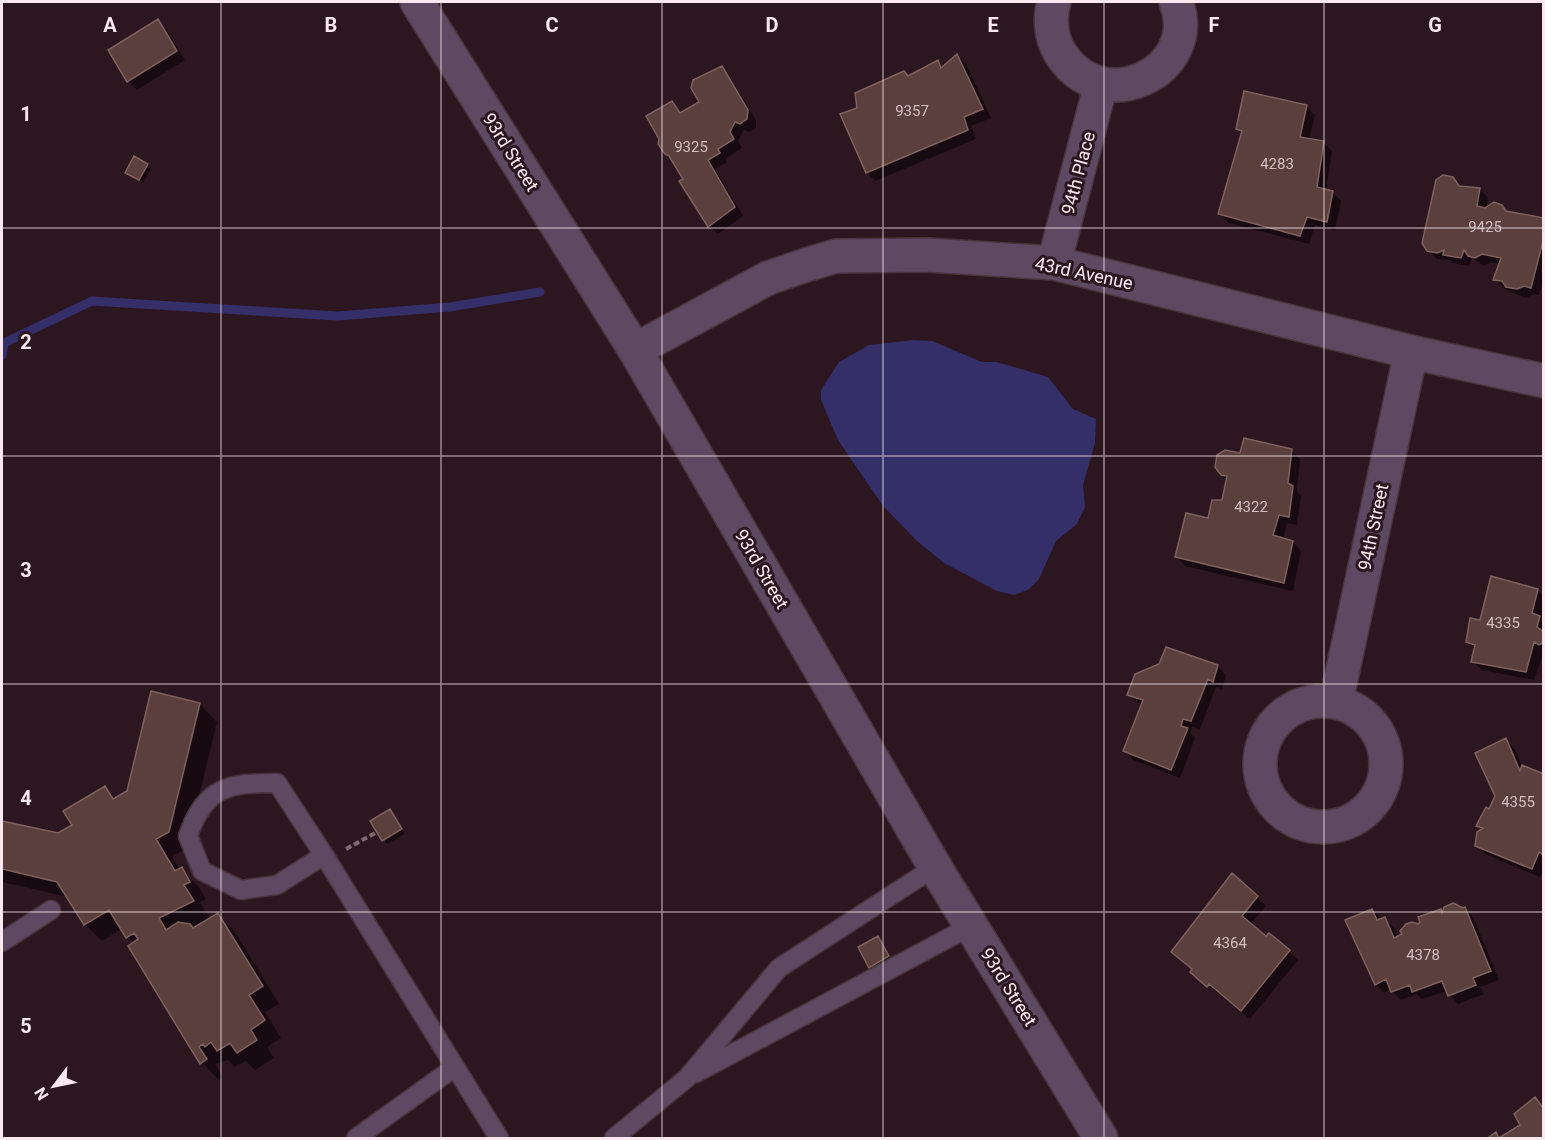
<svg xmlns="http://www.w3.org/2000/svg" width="1545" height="1140" viewBox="0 0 1545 1140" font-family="Roboto,sans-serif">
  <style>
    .water { fill: #342e69 }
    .shadow { fill: #0007 }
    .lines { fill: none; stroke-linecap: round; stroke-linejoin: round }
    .stream { stroke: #342e69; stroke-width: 9 }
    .building { fill: #5a3f3c; stroke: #7f615e; stroke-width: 1.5 }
    .service-casing { stroke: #49343d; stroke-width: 21 }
    .minor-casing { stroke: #49343d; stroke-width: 36 }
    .tertiary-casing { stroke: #49343d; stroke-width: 36 }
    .path { stroke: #7c6971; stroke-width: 4; stroke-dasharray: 6 3; stroke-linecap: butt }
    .service { stroke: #5d4a62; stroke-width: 18 }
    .minor { stroke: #5d4a62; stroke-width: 33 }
    .tertiary { stroke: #5d4a62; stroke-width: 33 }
    .grid { fill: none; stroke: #f9e9ef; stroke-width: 1.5; stroke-opacity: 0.55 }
    .labels { text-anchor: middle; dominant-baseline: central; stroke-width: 6; stroke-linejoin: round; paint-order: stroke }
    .number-label { font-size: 15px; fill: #d1bec2 }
    .street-label { font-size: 18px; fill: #f9e9ef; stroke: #2c1620 }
    .grid-label { font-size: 20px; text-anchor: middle; font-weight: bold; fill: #f9e9ef; stroke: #2c1620; stroke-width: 6; stroke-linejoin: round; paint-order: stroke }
  </style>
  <rect width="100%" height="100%" fill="#2c1620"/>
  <path class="water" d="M913,340L932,341L982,362H997L1048,377L1073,409L1096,419L1095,443L1083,485L1085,507L1077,524L1056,541L1039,579L1028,590L1014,595L997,591L944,563L917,541L883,506L838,440L821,400V390L839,362L869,345Z"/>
  <path class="shadow" d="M158,21L167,30L185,60L137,90L128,81Z
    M957,56L966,64L991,118L971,126L976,139L875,181L867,172L859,109L938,61L944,67Z
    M722,68L730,77L756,120V128L749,132L744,130L738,141L742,148L725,159L727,162L715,169L743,216L718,234L709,226L672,103L682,114L701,102Z
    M1306,106L1315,115L1309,140L1323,142L1332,151L1326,191L1332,192L1341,201L1335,230L1315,225L1309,244L1229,223L1220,214L1243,134L1237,128Z
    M147,165L151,169L143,183L127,172Z
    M1453,178L1462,188L1480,189L1488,198L1486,209L1502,206L1508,213L1544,220V279L1539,295L1534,294L1526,298L1503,288L1495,279L1500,264L1491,262L1484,266L1472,258L1469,266L1453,263L1450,260L1437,259L1428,250Z
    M1291,450L1300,459L1297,491L1301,496L1297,525L1287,523L1283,540L1293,542L1301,551L1293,591L1185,566L1177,557L1223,502L1227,480L1222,474L1241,454Z
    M1537,590L1544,596L1541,620L1544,622V651L1534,680L1482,670L1473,662L1475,650L1467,641L1481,621Z
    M1217,666L1226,675L1222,689L1216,687L1200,729L1192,727L1190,733L1195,738L1180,778L1133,760L1125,751L1142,705L1129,695Z
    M200,704L217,722L186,849L172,857L180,870L199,887L206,899L200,902L210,919L218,915L235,932L279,1004L265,1012L281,1038L267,1047L274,1058L255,1070L246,1061L235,1067L228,1060L215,1064L223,1077L219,1080L202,1063L134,944L122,929L102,941L85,924L68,897L2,882V822L58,835L74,825L105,788L116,799L128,792Z
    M1506,740L1515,749L1522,767L1544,776V870L1540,877L1485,854L1476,846L1483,830L1478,826L1490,811L1496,796Z
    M390,811L405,834L387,844L372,821Z
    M1232,875L1266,906L1250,925L1267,939L1269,935L1298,960L1250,1019L1201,980Z
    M1465,909L1473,917L1499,980L1480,987L1484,994L1458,1004L1447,991L1422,999L1417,994L1401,1000L1391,989L1384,993L1376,984L1372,910L1393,927L1398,938L1440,910L1444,914Z
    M878,937L892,960L875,971L871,967Z
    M1535,1099L1544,1107V1138H1502L1522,1126Z"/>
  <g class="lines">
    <path class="stream" d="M2,355L4,343L92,301L338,316L450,307L540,292"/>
  </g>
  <path class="building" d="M158,19L177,51L127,82L108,50Z
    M957,54L983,109L964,117L968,130L866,173L840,114L857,108L855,93L904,71L908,76L938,60L941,68Z
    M722,66L748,110L747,119L740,124L735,122L730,132L734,139L718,149L720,153L708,160L735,207L708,227L679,181L683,179L669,156L665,154L658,144L659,139L646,116L672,101L680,113L699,102L691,88L693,80Z
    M1244,91L1307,105L1300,137L1324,141L1317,187L1333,191L1327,222L1307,217L1300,236L1218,214L1242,131L1236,129Z
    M134,156L148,164L139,180L125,173Z
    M1443,175L1453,177L1459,186L1480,188L1477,206L1485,208L1494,202L1502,205L1506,211L1544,218V237L1531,288L1524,286L1517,289L1506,287L1502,281L1493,280L1501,258L1482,254L1475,258L1468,256L1464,250L1461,258L1443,255L1444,250L1437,253L1427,251L1422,243L1436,180Z
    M1244,438L1292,449L1288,483L1293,486L1289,517L1279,515L1273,535L1293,541L1284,583L1175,557L1186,513L1208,518L1212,500H1222L1227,476L1221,475L1215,467L1217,455L1225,450L1240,453Z
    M1491,576L1538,589L1532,613L1540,616L1537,627L1544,632V642L1539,645L1534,642L1526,672L1471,662L1475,645L1466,642L1470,618L1480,620Z
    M1166,647L1218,665L1213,682L1208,679L1191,721L1183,719L1181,726L1188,728L1171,770L1123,751L1143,700L1127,695L1135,674L1159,664Z
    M151,691L200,703L169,832L156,839L175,871L182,867L190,882L184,885L194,901L159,918L166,930L178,922L190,924L193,928L218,913L263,986L249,995L265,1020L251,1030L257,1040L237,1053L230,1043L217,1051L211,1042L205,1047L203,1044L199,1047L207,1059L200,1064L128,946L138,939L134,933L126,938L109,910L84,925L57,882L2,869V821L58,833L72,825L63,811L105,786L113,799L127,791Z
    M1506,738L1520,771L1522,765L1544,774V851L1542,854L1539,852L1532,869L1475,846L1477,832L1483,828L1476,826L1486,807L1489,809L1495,796L1475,753Z
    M390,809L402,829L382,841L370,821Z
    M1232,873L1258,896L1242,916L1266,936L1269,933L1290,950L1241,1011L1209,984L1207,987L1190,972L1192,969L1171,952Z
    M1453,903L1463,908L1465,907L1491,971L1473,978L1476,985L1448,996L1442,981L1412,992L1410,985L1391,992L1386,979L1375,985L1345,920L1372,909L1377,920L1385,917L1394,938L1402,934L1400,931L1406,924L1412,922L1418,924L1420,922L1418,917L1441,909L1442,913L1444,907Z
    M878,936L889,956L869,968L858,947Z
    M1535,1097L1544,1109V1138H1488L1496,1132L1499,1138L1520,1125L1514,1114Z"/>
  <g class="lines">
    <defs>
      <path id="service" d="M324,855L277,885L241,890L202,871L188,836C205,786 229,783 277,783L324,855L327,860L499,1138
        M2,942L51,910
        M696,1073L971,926
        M356,1138L455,1067
        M614,1138L687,1078L779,968L935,867"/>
      <path id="minor" d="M1054,2C1049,17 1051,37 1059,51C1101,122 1203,70 1176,2
        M1054,263L1101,84
        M635,350L768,278L809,264L836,256L927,255L1054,263L1411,352L1544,381
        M1260 764a63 63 0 1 1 126 0a63 63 0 1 1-126 0Z
        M1336,702L1411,352"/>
      <path id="tertiary" d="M417,2L635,350L935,867L1101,1138"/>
    </defs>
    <use href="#service" class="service-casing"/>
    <use href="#minor" class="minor-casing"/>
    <use href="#tertiary" class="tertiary-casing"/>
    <path class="path" d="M346,849L377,832"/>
    <use href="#service" class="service"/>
    <use href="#minor" class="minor"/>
    <use href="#tertiary" class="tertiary"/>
  </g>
  <path class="grid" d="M221,2V1138M441,2V1138M662,2V1138M883,2V1138M1104,2V1138M1324,2V1138M2,228H1544M2,456H1544M2,684H1544M2,912H1544"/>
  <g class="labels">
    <g class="number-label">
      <text x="912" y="111">9357</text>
      <text x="691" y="147">9325</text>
      <text x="1277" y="164">4283</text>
      <text x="1485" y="227">9425</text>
      <text x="1251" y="507">4322</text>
      <text x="1503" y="623">4335</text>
      <text x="1518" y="802">4355</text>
      <text x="1230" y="943">4364</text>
      <text x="1423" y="955">4378</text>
    </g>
    <g class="street-label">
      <text transform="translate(511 152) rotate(58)">93rd Street</text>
      <text transform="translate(1078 173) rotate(-75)">94th Place</text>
      <text transform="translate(1084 273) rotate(12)">43rd Avenue</text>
      <text transform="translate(1373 527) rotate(-78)">94th Street</text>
      <text transform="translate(762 569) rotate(60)">93rd Street</text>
      <text transform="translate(1009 987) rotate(58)">93rd Street</text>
    </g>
  </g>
  <g class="grid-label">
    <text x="110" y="32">A</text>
    <text x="331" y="32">B</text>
    <text x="552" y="32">C</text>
    <text x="772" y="32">D</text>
    <text x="993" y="32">E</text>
    <text x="1214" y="32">F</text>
    <text x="1435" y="32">G</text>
    <text x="26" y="121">1</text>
    <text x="26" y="349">2</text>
    <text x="26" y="577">3</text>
    <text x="26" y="805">4</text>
    <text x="26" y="1033">5</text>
  </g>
  <rect width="1545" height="1140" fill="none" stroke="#f9e9ef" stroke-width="6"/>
  <g transform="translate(54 1086) rotate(238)" stroke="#2c1620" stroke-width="4.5" paint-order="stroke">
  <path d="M0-4.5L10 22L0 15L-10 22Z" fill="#f9e9ef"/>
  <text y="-9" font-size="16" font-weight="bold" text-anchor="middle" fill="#f9e9ef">N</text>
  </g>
</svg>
